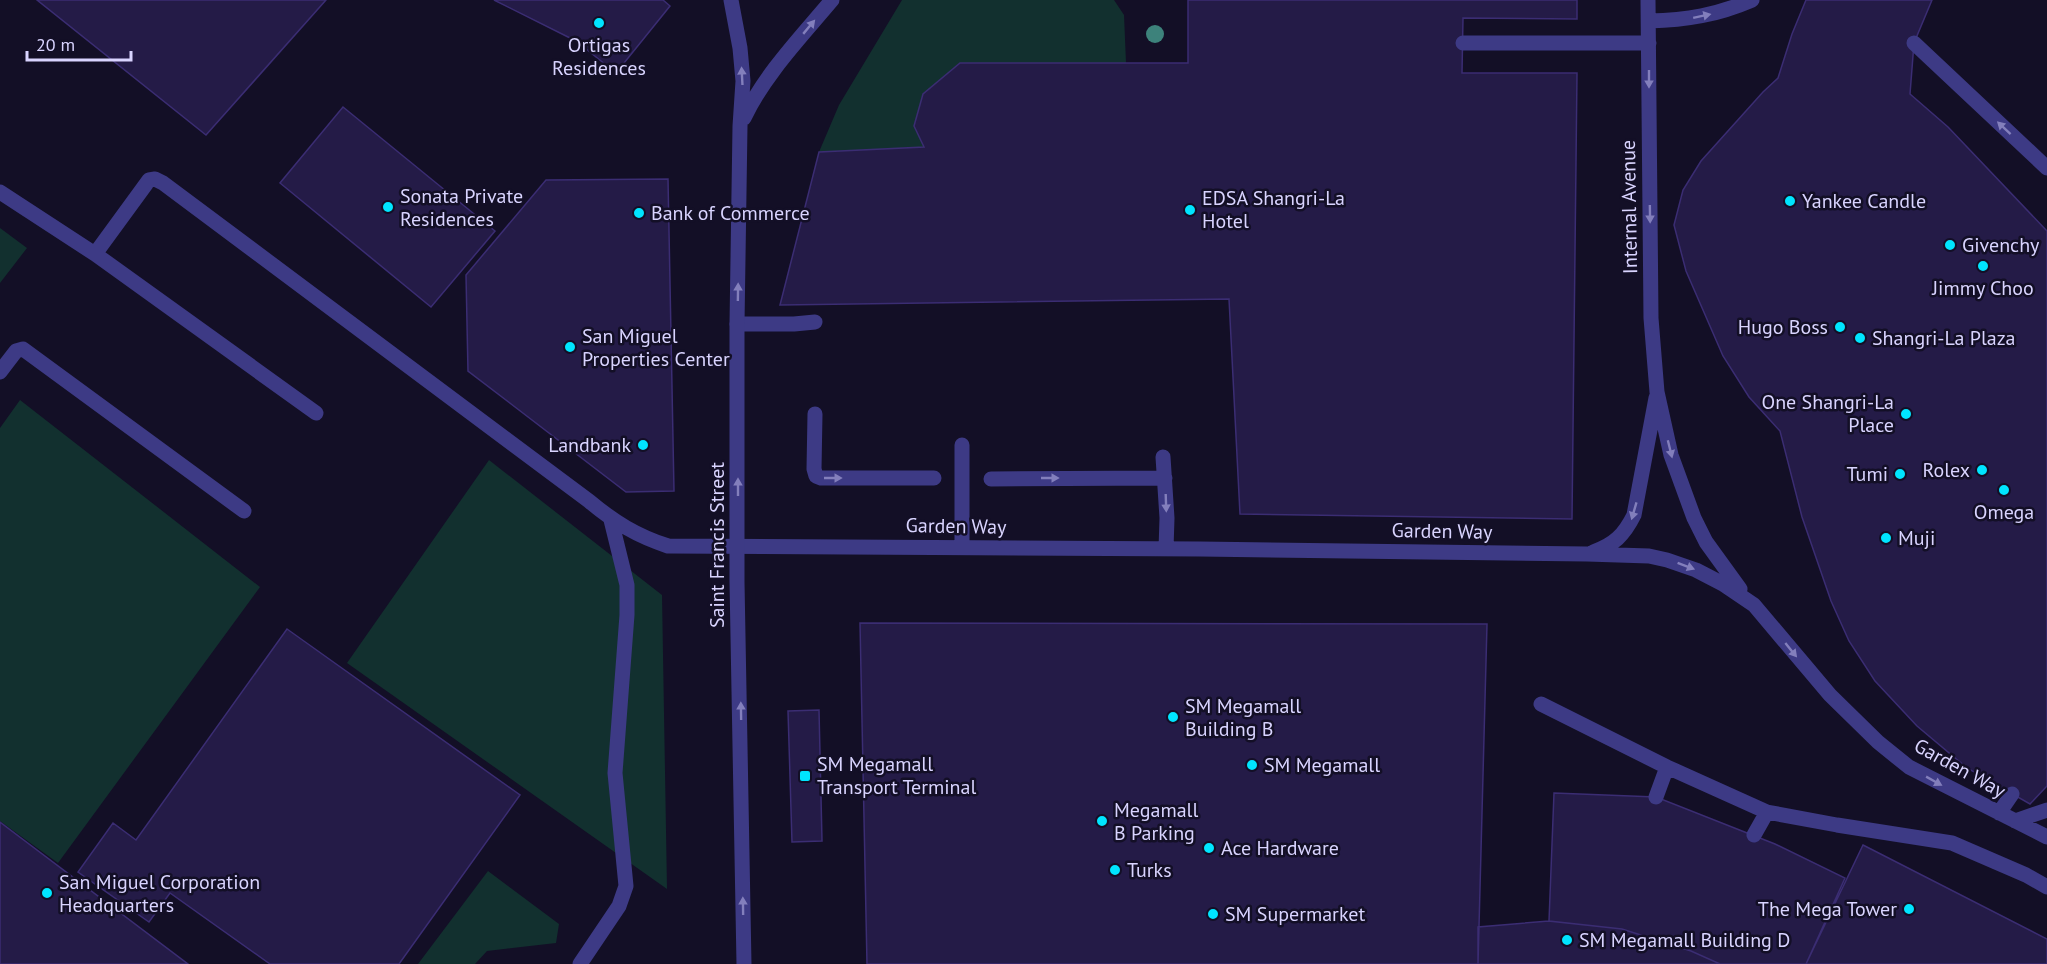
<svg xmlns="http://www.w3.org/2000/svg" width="2047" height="964" viewBox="0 0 2047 964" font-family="'PT Sans',sans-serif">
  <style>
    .green { fill: #12302f }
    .building { fill: #241b47; stroke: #3b2d73; stroke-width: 1.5 }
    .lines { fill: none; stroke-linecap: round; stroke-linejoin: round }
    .lane { stroke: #3d3a85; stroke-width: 15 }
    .street { stroke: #3d3a85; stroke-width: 15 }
    .tree { fill: #3d827b }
    .oneway { fill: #837fbc }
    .poi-dot { fill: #00e5ff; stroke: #130f26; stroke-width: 2 }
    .labels { text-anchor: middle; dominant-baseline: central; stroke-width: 5; stroke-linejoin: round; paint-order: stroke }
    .poi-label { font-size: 20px; fill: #d9d4ff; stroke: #130f26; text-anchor: start }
    .street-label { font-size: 20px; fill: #d9d4ff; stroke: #130f26 }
  </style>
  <rect width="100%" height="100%" fill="#130f26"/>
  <path class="green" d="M902,0H1114L1124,15L1126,63H960L923,94L914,126L924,147L819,152L839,105Z
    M0,228L27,248L0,283Z
    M20,400L260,587L58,863L0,821V428Z
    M489,460L662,595L667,889L347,663Z
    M488,871L559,924L556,943L487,951L475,964H418Z"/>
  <path class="building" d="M37,0H326L206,135Z
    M494,0H663L670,6L616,73L576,41Z
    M1188,0H1577V19L1463,18L1462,73H1577L1572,519L1240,514L1229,299L780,305L819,152L924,147L914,126L923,94L960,63H1188Z
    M1806,0H1932L1914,43L1910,94L1948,127L2047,231V786L2030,804L1967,768L1917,726L1875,681L1849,641L1831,601L1802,517L1780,431L1749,397L1723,356L1686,271L1674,225L1683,190L1701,161L1763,92L1778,78L1792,34Z
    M343,107L495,231L431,307L280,183Z
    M668,179L674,491L626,492L468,371L466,275L546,180Z
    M860,623L1487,624L1478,964H867Z
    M287,629L520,795L399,964H270L170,893L149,922L78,872L113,823L136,840Z
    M819,710L822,841L792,842L788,711Z
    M1554,793L1656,797L1775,844L1845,878L1806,964H1720L1691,951L1622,929L1549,921Z
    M0,822L188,964H0Z
    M1863,845L2047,939V964H1806Z
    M1549,921L1622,929L1691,951L1720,964H1478V927Z"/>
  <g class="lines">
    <path class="lane" d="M1648,0L1651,318L1657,392L1671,455L1694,518L1706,542L1740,589
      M1649,21C1687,20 1717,15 1752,0
      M1463,43H1649
      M1914,43L2047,168
      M0,192L95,254L316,413
      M95,254L149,180L155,179L163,183L589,501C614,522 637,536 668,546L1200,549L1587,554L1649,556L1667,560L1696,570L1723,584L1754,605L1830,695L1878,742L1909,767L2047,837
      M737,324H794L815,322
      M0,372L16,351L23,349L244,511
      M815,414L814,469L816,476L821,478H934
      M962,445V547
      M1163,457L1167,518L1166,549
      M991,479L1165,478
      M1593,552C1614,545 1624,535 1634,515L1656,398
      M1541,704L1667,767L1767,812L1837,825L1952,843L2026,875L2047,887
      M1656,797L1667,767
      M1999,813L2012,794
      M2015,821L2047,810
      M1754,835L1767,812
      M580,964L619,906L626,886L615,773L627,615V585L611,520"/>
    <path class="street" d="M731,0L740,48L743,81L740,126L737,324V582L744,964
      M744,118C765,74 801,37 832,0"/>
  </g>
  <circle class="tree" cx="1155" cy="34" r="9"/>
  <defs><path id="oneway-solid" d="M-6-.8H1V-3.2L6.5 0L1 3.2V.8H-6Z" transform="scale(1.5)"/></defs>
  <g class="oneway">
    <use href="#oneway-solid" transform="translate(1702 16) rotate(-12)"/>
    <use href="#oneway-solid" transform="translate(809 27) rotate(-50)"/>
    <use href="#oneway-solid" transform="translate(742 76) rotate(-93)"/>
    <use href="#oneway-solid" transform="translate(1649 79) rotate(90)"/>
    <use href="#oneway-solid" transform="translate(2004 128) rotate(-137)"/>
    <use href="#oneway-solid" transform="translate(1650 214) rotate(89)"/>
    <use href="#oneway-solid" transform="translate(738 292) rotate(-89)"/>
    <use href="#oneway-solid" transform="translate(1670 449) rotate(76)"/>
    <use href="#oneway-solid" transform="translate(833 478)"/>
    <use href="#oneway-solid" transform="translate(1050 478)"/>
    <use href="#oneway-solid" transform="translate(738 487) rotate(-90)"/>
    <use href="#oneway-solid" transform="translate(1166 503) rotate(88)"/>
    <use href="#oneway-solid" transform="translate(1634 511) rotate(106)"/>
    <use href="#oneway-solid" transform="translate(1686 566) rotate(21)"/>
    <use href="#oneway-solid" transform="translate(1791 650) rotate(51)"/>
    <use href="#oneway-solid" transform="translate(741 711) rotate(-91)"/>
    <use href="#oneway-solid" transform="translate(1934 781) rotate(29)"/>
    <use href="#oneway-solid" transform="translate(743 906) rotate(-91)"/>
  </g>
  <g class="poi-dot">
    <circle cx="599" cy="23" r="6"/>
    <circle cx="1790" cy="201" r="6"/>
    <circle cx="388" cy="207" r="6"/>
    <circle cx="1190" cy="210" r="6"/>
    <circle cx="639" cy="213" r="6"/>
    <circle cx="1950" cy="245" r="6"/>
    <circle cx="1983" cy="266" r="6"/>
    <circle cx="1840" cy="327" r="6"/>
    <circle cx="1860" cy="338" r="6"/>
    <circle cx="570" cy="347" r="6"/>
    <circle cx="1906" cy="414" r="6"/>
    <circle cx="643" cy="445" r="6"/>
    <circle cx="1982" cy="470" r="6"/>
    <circle cx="1900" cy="474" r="6"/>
    <circle cx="2004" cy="490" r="6"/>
    <circle cx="1886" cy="538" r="6"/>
    <circle cx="1173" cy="717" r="6"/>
    <circle cx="1252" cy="765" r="6"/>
    <rect x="799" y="770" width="12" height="12" rx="3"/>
    <circle cx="1102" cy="821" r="6"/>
    <circle cx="1209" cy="848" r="6"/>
    <circle cx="1115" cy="870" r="6"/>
    <circle cx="47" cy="893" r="6"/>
    <circle cx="1909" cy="909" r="6"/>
    <circle cx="1213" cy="914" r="6"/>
    <circle cx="1567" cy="940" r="6"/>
  </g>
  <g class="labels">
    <g class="poi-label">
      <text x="599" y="45" text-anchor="middle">Ortigas<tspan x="599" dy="23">Residences</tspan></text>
      <text x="400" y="196">Sonata Private<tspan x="400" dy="23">Residences</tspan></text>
      <text x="1202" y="198">EDSA Shangri-La<tspan x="1202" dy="23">Hotel</tspan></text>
      <text x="1802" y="201">Yankee Candle</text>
      <text x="651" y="213">Bank of Commerce</text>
      <text x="1962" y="245">Givenchy</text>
      <text x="1983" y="288" text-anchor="middle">Jimmy Choo</text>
      <text x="1828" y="327" text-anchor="end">Hugo Boss</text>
      <text x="582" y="336">San Miguel<tspan x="582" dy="23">Properties Center</tspan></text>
      <text x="1872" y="338">Shangri-La Plaza</text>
      <text x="1894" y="402" text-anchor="end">One Shangri-La<tspan x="1894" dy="23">Place</tspan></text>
      <text x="631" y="445" text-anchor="end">Landbank</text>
      <text x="1970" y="470" text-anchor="end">Rolex</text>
      <text x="1888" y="474" text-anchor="end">Tumi</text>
      <text x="2004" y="512" text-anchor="middle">Omega</text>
      <text x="1898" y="538">Muji</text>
      <text x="1185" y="706">SM Megamall<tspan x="1185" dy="23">Building B</tspan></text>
      <text x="817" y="764">SM Megamall<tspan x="817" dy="23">Transport Terminal</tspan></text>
      <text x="1264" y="765">SM Megamall</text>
      <text x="1114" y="810">Megamall<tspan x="1114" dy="23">B Parking</tspan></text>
      <text x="1221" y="848">Ace Hardware</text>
      <text x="1127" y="870">Turks</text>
      <text x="59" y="882">San Miguel Corporation<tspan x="59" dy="23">Headquarters</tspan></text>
      <text x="1897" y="909" text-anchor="end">The Mega Tower</text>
      <text x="1225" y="914">SM Supermarket</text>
      <text x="1579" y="940">SM Megamall Building D</text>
    </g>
    <g class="street-label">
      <text transform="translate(1629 207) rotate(-91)">Internal Avenue</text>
      <text transform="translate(956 526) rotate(1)">Garden Way</text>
      <text transform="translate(1442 531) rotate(1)">Garden Way</text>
      <text transform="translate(717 545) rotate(-90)">Saint Francis Street</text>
      <text transform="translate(1960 768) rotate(29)">Garden Way</text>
    </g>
  </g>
  <path d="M27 51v9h104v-9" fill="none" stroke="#d9d4ff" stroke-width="3"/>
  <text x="36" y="51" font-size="18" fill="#d9d4ff" stroke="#130f26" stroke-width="4.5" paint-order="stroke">20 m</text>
</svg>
